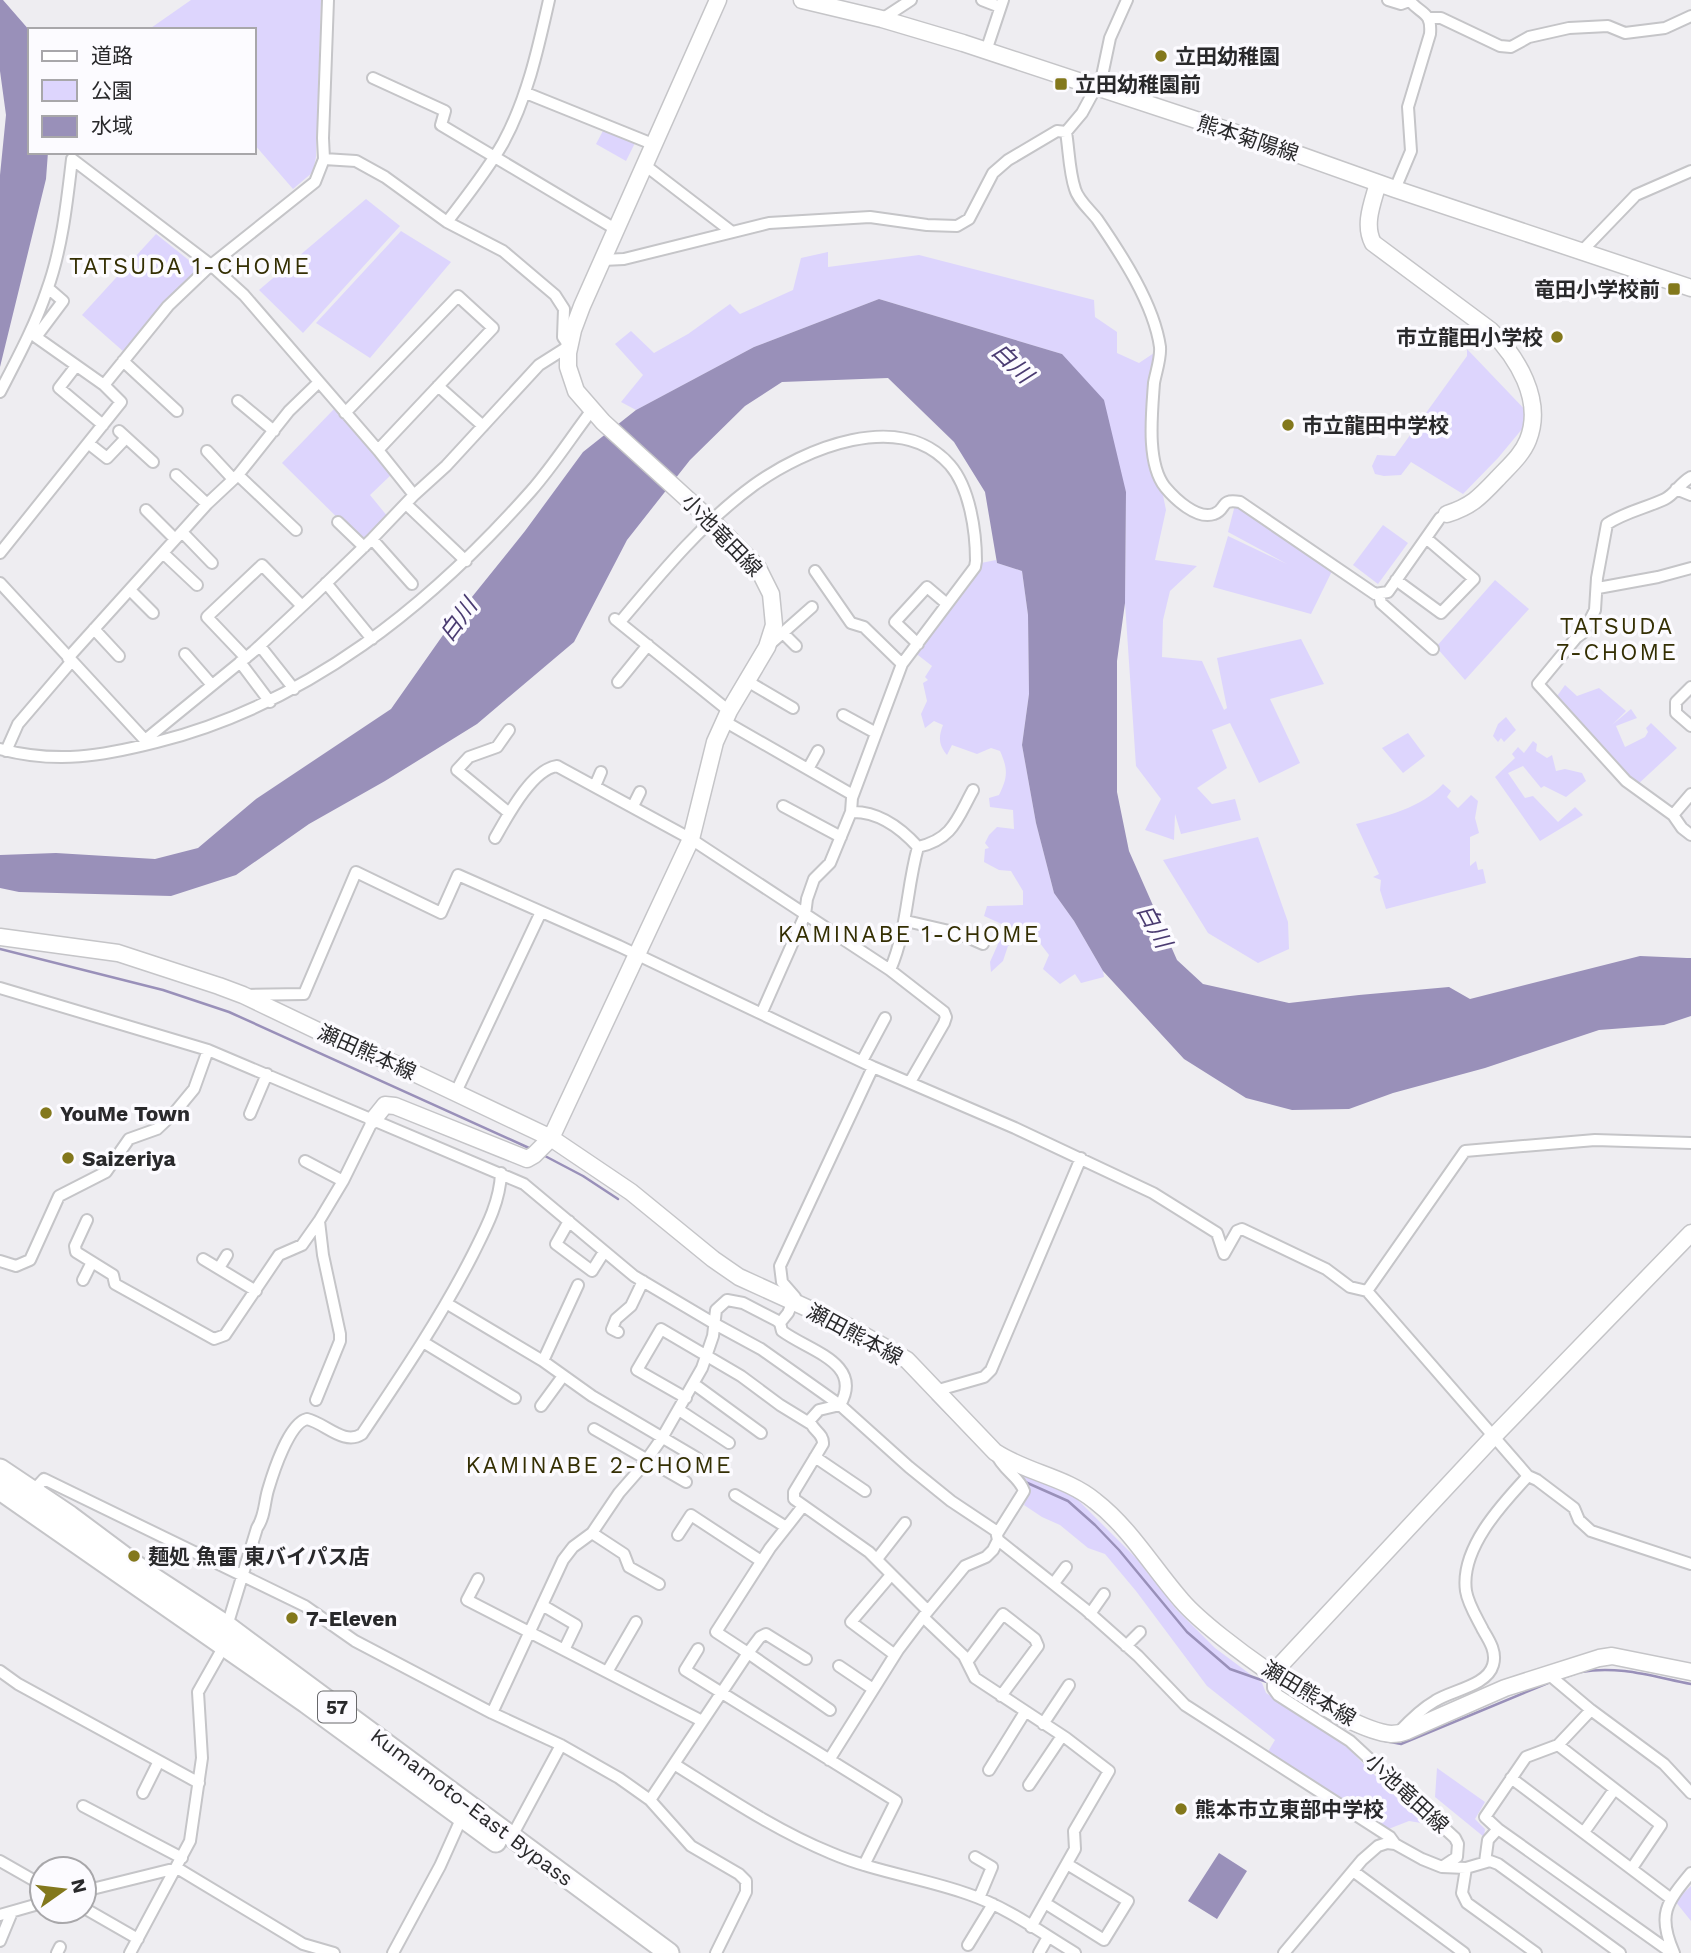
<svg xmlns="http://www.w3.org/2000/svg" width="1691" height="1953" viewBox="0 0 1691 1953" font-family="'Work Sans','Noto Sans JP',sans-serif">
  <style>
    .green { fill: #ddd5fd }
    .water { fill: #9990b9 }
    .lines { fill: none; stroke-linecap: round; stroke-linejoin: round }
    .stream { stroke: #9990b9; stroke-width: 2.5 }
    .street-casing { stroke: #c5c5c8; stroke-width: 14 }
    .secondary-casing { stroke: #c5c5c8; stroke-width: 19 }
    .highway-casing { stroke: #c5c5c8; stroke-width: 23 }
    .street { stroke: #fff; stroke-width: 10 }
    .secondary { stroke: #fff; stroke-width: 16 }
    .highway { stroke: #fff; stroke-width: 19 }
    .poi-dot { fill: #83781c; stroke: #fcfbff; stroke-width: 2.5 }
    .labels { text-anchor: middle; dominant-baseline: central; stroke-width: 7; stroke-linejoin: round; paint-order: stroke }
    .shield { fill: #fcfbff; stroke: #68686b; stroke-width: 2 }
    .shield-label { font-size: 19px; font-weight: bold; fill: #29292b }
    .poi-label { font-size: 21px; font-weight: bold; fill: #29292b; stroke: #fcfbff; text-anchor: start }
    .street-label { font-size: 21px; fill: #29292b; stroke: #fcfbff }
    .neighbourhood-label { font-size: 23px; letter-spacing: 2px; fill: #342f03; stroke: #fcfbff }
    .water-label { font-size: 23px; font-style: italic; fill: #4a3b71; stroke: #fcfbff }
  </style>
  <rect width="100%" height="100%" fill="#eeedf1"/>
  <path class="green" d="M191,0H321L316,157L313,172L293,189L254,144V30H148Z
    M605,127L636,141L626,161L596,144Z
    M366,199L400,226L303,333L259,290Z
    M401,231L451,262L370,358L316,323Z
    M156,234L200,269L124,352L82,315Z
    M828,252V267L919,255L1094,300L1095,317L1117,332V353L1139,363L1160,349L1151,436L1166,510L1155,560L1197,566L1170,591L1163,620L1162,657L1202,661L1224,710L1227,708L1217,658L1301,639L1324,684L1270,699L1300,763L1259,783L1230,723L1212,730L1227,768L1197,788L1212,804L1235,799L1241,820L1181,834L1175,814L1174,840L1145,830L1161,799L1136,766L1125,603L1126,492L1062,354L879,299L754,347L636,410L621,402L643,375L615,344L631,331L654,353L688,334L730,304L740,314L793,290L801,258Z
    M1467,349L1532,417L1498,458L1463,494L1411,462L1401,475L1384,476L1375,474L1372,466L1377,455L1395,456L1467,356Z
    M334,409L365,441L392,474L370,495L388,517L362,542L282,463Z
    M1236,501L1335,565L1311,614L1213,587L1228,536L1287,564L1228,532Z
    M1383,525L1408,543L1378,584L1353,565Z
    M996,560L997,563L1022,571L1028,615L1029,694L1022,745L1036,823L1054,893L1074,921L1103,971L1104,977L1081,983L1075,974L1060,984L1043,969L1049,955L1033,934L1008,946L1003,961L991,972L990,962L1006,926L984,916L987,906L1023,905V891L1011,871L999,870L984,862L985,849L989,848L985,843L989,835L997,827L1014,829L1013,810L990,807L989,798L999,795C1008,777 1008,769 1000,751L991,748L977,754L952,745L947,755C939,745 938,738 943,725L934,721L925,728L921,714L927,701L923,683L928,680L925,677L932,666L914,652L981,563Z
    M1495,580L1529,609L1465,680L1436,647Z
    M1565,685L1577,696L1599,688L1626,711L1612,725L1631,709L1637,718L1616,726L1625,747L1645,737L1648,732L1646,728L1651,723L1677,748L1636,786L1555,699Z
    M1506,717L1516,730L1504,742L1501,738L1498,742L1493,736L1498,724Z
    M1408,733L1425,756L1403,773L1382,748Z
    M1533,741L1537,744L1536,751L1547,758L1552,755L1556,771L1565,769L1582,773L1586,781L1566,797L1544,786L1541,788L1523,766L1508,773L1525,798L1533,796L1558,822L1575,807L1583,815L1540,841L1495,777L1515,758L1512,754L1518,747L1524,753Z
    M1443,784L1451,791L1447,797L1458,808L1471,795L1478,801L1475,818L1479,833L1470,837V866L1476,861L1478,870L1483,869L1486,883L1386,909L1380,890L1381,880L1373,877L1379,874L1356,824C1386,816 1422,808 1443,784Z
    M1258,837L1288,922L1289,949L1258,963L1208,933L1163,860Z
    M1017,1473L1056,1486L1074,1496L1137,1559L1176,1609L1215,1648L1262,1683L1266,1693L1341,1741L1400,1801L1427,1824L1409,1821L1386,1830L1374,1819L1266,1755L1275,1740L1207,1686L1136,1591L1105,1554L1088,1548L1060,1525L1042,1517L1024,1505L1029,1492Z
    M1437,1768L1485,1802L1475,1819L1485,1829L1484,1837L1435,1797Z
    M1691,1886V1921L1675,1901Z"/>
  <path class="water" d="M0,0H3L30,31V152H48L46,179L0,367V175L6,115L0,71Z
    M879,299L1062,354L1104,400L1126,492L1125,603L1117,661V792L1129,851L1177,960L1203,984L1289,1003L1359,995L1449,987L1470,999L1640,956L1687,958H1691V1016L1664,1025L1599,1030L1485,1068L1393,1093L1349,1109L1292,1110L1246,1098L1184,1059L1103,971L1074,921L1054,893L1036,823L1022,745L1029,694L1028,615L1022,571L997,563L985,492L954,442L888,378L782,382L745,406L690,460L627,540L574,642L477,724L385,781L309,824L236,875L171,896L19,892L0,888V855L56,853L155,859L198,848L256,799L391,709L455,618L525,531L583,452L636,410L754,347Z
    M1219,1853L1247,1871L1217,1919L1188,1901Z"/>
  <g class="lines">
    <path class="stream" d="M0,949L163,990L229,1012L529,1148
      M545,1156L583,1176L618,1199
      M933,1399L972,1439
      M1023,1481L1068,1501L1095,1525L1119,1550L1187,1632L1230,1669L1267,1682
      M1581,1672C1619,1665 1654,1677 1691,1684
      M1565,1677L1574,1674
      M1340,1724C1360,1735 1378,1741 1401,1744L1548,1683"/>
    <defs>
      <path id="street" d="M982,0L1000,7
        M1388,0L1401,4L1409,1
        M1429,18H1441L1500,46L1511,47L1529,37L1569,28L1608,26L1625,33L1665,28L1691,16
        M882,19L911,0
        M986,51L1003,0
        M373,78L445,111L441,125L617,230
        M526,93L655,145
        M1066,132C1069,150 1069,171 1075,189C1078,200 1090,210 1097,219C1121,254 1154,304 1160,347C1161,358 1156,372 1154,383C1152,412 1146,463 1165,487C1175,499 1197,520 1214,514C1227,510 1219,498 1240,502L1375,594L1388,592L1440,518L1447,514
        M72,159L211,265L244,295L378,450L414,495
        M646,166L732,232
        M1395,189L1411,151L1408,107L1430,34C1432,11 1421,15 1409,0
        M447,222C466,197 487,171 503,143C527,99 538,49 549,0
        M1582,251L1636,195L1691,171
        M603,260L624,259L769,223L870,217L927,225L957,226L969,219L993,173L1008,160L1057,131L1066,132L1082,113L1102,76L1110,38L1127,0
        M48,288L63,301L36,337L104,385
        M123,361L177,411
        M76,366L59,388L103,425
        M438,386L483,426
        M0,392C17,359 35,326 47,290C62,249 67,202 72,159
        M238,401L274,431
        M345,413L458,296L493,328L378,450
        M119,431L153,462
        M88,443L107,458L126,438
        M207,451L233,479
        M176,475L207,504
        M238,475L296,530
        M1691,477C1680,483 1675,494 1665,499C1646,508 1625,512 1607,524L1597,578L1595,610L1584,632L1576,638L1538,684L1626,781L1673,815L1682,828L1691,835
        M1676,489L1691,495
        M406,504L466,561
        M146,510L175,539
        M338,522L364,547
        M182,532L212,563
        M372,539L412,584
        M0,553L121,402L104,385L168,306L211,265L315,182L324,159L323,138L328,0
        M163,553L197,585
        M1396,580L1441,613L1474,579L1426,538
        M0,583L145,740L254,651L314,595L372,539L414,495L446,466L539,365L569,346L563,337L564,309L555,295L503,251L447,222L385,177L356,161L324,159
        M326,583L372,639
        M1598,588L1658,577L1691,568
        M130,590L153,613
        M1379,594L1381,603L1433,649
        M615,619L729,711
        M620,622C661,573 702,523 754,485C804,449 900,408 950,465C970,488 976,532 976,561L975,567L902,664
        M94,629L119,656
        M783,633L796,646
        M918,644L895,622L927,587L947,604
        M769,645L812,607
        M260,646L294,689
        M185,654L212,685
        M68,658L207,504L238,475L289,411L319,382
        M246,658L207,617L262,565L302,606
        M240,662L270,702
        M747,681L793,708
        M618,682L648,645
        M1691,687L1676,702V713L1691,726
        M843,715L876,733
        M724,721L853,795
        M509,730L497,747L469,757L457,770L509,813
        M0,749C57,764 102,756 157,742C308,704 430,605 531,491C553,466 572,436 592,410
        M6,751L18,724L71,662
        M808,769L818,751
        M595,786L601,772
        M633,806L640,792
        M783,806L841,837
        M851,812C878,811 900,827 918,847C906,890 908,928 890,970
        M1673,815L1691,794
        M495,838C507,817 532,769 557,766L691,839L890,970L944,1012L946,1017L944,1023L910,1082
        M918,847C953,839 957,819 973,790
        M906,921L958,933L983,944
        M0,988L208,1050L524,1184L634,1276L715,1324L761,1349L840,1405L909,1467L951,1501L996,1531L998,1540L993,1550L986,1557L965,1566L923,1617L964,1656L975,1678L1066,1738L1109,1771L1074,1831L1075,1849L1031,1927
        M246,995L304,994L356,872L441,913L458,875L619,946L873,1067L1015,1128L1153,1193L1217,1233L1224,1254L1237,1231L1242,1229L1326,1269L1350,1287L1367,1291L1528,1476L1537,1480L1574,1508L1579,1520L1591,1531L1691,1564
        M762,1012L805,915L807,899L814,879L830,863L851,812L852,798L902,664L864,627L851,623L815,571
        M862,1061L885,1018
        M456,1092L541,912
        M250,1114L267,1074
        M305,1161L343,1181
        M87,1220L75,1246L76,1252L113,1275L115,1284L214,1339L225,1335L279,1255L302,1245L319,1221
        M569,1221L556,1244L592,1271L604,1252
        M203,1259L256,1291
        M0,1261L16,1266L30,1260L59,1196L106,1172L129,1139L157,1129L175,1112L194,1089L208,1050
        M219,1268L227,1255
        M83,1280L92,1262
        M1367,1291L1465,1151L1595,1140L1691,1143
        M446,1303L543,1361L592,1396L697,1458
        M780,1323L788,1313L795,1297L782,1282L780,1266L873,1067
        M618,1332L612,1329L616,1319L631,1306L643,1281
        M423,1342L515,1398
        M543,1361L578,1285
        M694,1384L761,1433
        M935,1391L984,1377L991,1370L1081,1158
        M686,1398L637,1370L661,1329L741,1376L780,1405L811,1424
        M316,1400L340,1341V1334L323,1255L319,1221L343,1181L373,1120
        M541,1406L563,1376
        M679,1410L729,1443
        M594,1429L686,1482
        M995,1452C1003,1471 1019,1476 1024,1491L997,1534
        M815,1457L865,1491
        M33,1491L44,1479L305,1606L355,1641L492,1713L561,1745L619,1778L650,1800L748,1653L716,1632L770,1548L803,1506
        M735,1495L786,1527
        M592,1533L624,1554L629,1567L659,1584
        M678,1535L691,1515L761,1561
        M998,1540L1085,1609L1138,1656L1185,1705L1390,1837L1395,1844
        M877,1559L905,1523
        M891,1575L851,1622L895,1655
        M478,1579L467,1600L702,1721
        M1054,1583L1066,1567
        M542,1605L576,1625L564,1650
        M1090,1614L1104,1594
        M1126,1646L1140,1632
        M698,1649L685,1670L896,1801L864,1865
        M806,1659L766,1634L760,1637L748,1653L830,1710
        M967,1662L1003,1614L1035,1639L1038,1646L1001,1696
        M839,1666L873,1689
        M0,1671L18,1684L199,1783
        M607,1672L636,1622
        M1273,1673V1688L1278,1695L1350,1741L1455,1838L1458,1844L1457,1857L1442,1867
        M1547,1673L1591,1710L1664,1764L1691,1793
        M492,1713L563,1560L573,1547L592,1533L619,1493L640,1469L662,1438L702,1368L713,1336L716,1310L727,1300L743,1303L776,1320L780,1323L782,1331C809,1351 864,1363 840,1405L819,1410L810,1420C811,1430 824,1433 823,1444L794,1492V1499L869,1552L928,1611
        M1043,1724L1069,1685
        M1399,1732C1410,1720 1421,1709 1435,1701C1452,1690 1487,1686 1493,1665C1497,1652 1489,1640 1483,1630C1477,1618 1468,1604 1466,1591C1460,1549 1501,1505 1528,1476
        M1558,1745L1661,1825L1632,1868
        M829,1760L898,1650L923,1617
        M674,1764C725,1796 775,1830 831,1853C875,1872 923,1878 968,1894C1007,1907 1040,1932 1075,1953
        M989,1770L1025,1712
        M1511,1778L1670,1898
        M1029,1785L1062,1736
        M143,1793L159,1761
        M650,1800L691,1846L739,1874L746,1881V1892L716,1953
        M83,1806L182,1858
        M1498,1829L1672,1953
        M1584,1832L1614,1790
        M511,1838L561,1745
        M975,1857L992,1867L979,1898
        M0,1861L42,1885
        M1485,1862L1488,1840L1498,1829L1485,1817L1526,1757L1558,1745L1591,1710
        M1466,1868L1462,1893L1467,1903L1536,1953
        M1353,1871L1464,1953
        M84,1891L177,1868L303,1944L334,1953
        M1045,1903L1104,1940L1128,1901L1067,1864
        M84,1908L138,1939
        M0,1915L42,1903
        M0,1941L12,1912
        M968,1945L993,1904
        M57,1953L60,1947
        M130,1953L190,1841L202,1758L198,1692L224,1646L227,1626L257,1528C265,1516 264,1504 268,1490C273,1473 289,1423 307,1419C325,1423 344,1446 362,1434C401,1376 441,1317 473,1254C486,1228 500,1202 501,1173
        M393,1953L440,1866L462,1817
        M1039,1953L1048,1937
        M1284,1953L1362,1860L1378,1846L1387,1843L1395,1844L1422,1859L1442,1867L1466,1868L1490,1861L1498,1864L1620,1953
        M1674,1953C1657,1915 1666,1903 1691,1873"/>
      <path id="secondary" d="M802,0L882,19L963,43L1266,143L1395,189L1691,288
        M1378,183C1373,202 1363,224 1373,243L1490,330C1517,357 1544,400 1528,440C1522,455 1509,466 1498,478C1480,497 1472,506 1447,514
        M0,937L118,953L219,986L243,995L339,1041L393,1063L551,1138L631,1192L713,1259L739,1277L851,1328L907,1360L995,1452C1027,1473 1066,1477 1095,1501C1130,1528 1153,1568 1182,1601C1214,1638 1344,1730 1391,1734C1397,1734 1402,1733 1407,1731L1505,1688L1599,1658L1612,1656L1691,1672
        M373,1120L385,1105L395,1106L527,1159L534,1155L551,1138L691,839L715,742L729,711L767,647L774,625L771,594L758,568L717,526L603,422L576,391L568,367V353L573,330L582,306L718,0
        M1273,1673L1494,1436L1691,1233"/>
      <path id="highway" d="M0,1469L70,1516L149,1575L227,1626L669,1953
        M0,1490L306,1703L496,1842"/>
    </defs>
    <use href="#street" class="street-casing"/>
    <use href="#secondary" class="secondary-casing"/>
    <use href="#highway" class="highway-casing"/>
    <use href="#street" class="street"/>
    <use href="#secondary" class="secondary"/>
    <use href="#highway" class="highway"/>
  </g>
  <g class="poi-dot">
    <circle cx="1161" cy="56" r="7"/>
    <rect x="1054" y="77" width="14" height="14" rx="3.5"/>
    <rect x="1667" y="282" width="14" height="14" rx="3.5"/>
    <circle cx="1557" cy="337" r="7"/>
    <circle cx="1288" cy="425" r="7"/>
    <circle cx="46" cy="1113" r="7"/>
    <circle cx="68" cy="1158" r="7"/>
    <circle cx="134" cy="1556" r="7"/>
    <circle cx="292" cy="1618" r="7"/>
    <circle cx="1181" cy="1809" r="7"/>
  </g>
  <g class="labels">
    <rect class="shield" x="318" y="1691.5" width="38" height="31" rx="5"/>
    <g class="shield-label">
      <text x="337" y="1707">57</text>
    </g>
    <g class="poi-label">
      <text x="1175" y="56">立田幼稚園</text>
      <text x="1075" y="84">立田幼稚園前</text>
      <text x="1660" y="289" text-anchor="end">竜田小学校前</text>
      <text x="1543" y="337" text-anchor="end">市立龍田小学校</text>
      <text x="1302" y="425">市立龍田中学校</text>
      <text x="60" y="1113">YouMe Town</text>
      <text x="82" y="1158">Saizeriya</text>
      <text x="148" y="1556">麺処 魚雷 東バイパス店</text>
      <text x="306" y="1618">7-Eleven</text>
      <text x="1195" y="1809">熊本市立東部中学校</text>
    </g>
    <g class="street-label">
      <text transform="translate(1248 138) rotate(18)">熊本菊陽線</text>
      <text transform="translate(722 535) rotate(46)">小池竜田線</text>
      <text transform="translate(367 1052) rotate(24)">瀬田熊本線</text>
      <text transform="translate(855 1334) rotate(28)">瀬田熊本線</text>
      <text transform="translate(1309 1693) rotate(31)">瀬田熊本線</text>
      <text transform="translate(1407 1793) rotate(43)">小池竜田線</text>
      <text transform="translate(472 1807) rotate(37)">Kumamoto-East Bypass</text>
    </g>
    <g class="neighbourhood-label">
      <text x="190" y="266">TATSUDA 1-CHOME</text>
      <text x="1617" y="626">TATSUDA<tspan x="1617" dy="26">7-CHOME</tspan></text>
      <text x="909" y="934">KAMINABE 1-CHOME</text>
      <text x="599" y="1465">KAMINABE 2-CHOME</text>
    </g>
    <g class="water-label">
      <text transform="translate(1012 363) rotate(44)">白川</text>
      <text transform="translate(458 620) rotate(-53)">白川</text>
      <text transform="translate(1154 926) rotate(62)">白川</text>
    </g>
  </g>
  <rect x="28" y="28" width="228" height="126" fill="#fcfbff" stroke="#a8a7aa" stroke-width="2"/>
  <rect x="42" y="51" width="35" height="10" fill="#ffffff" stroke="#a8a7aa" stroke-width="2"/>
  <text x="91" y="63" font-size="21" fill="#29292b">道路</text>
  <rect x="42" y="80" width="35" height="21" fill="#ddd5fd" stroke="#a8a7aa" stroke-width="2"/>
  <text x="91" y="98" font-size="21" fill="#29292b">公園</text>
  <rect x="42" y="116" width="35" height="21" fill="#9990b9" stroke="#a8a7aa" stroke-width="2"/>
  <text x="91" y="133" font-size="21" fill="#29292b">水域</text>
  <g transform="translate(63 1890) rotate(76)"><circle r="33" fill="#fcfbff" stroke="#a8a7aa" stroke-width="2"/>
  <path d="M0-5L12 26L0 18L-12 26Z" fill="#83781c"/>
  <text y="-10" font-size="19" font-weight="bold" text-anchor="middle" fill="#29292b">N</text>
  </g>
</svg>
